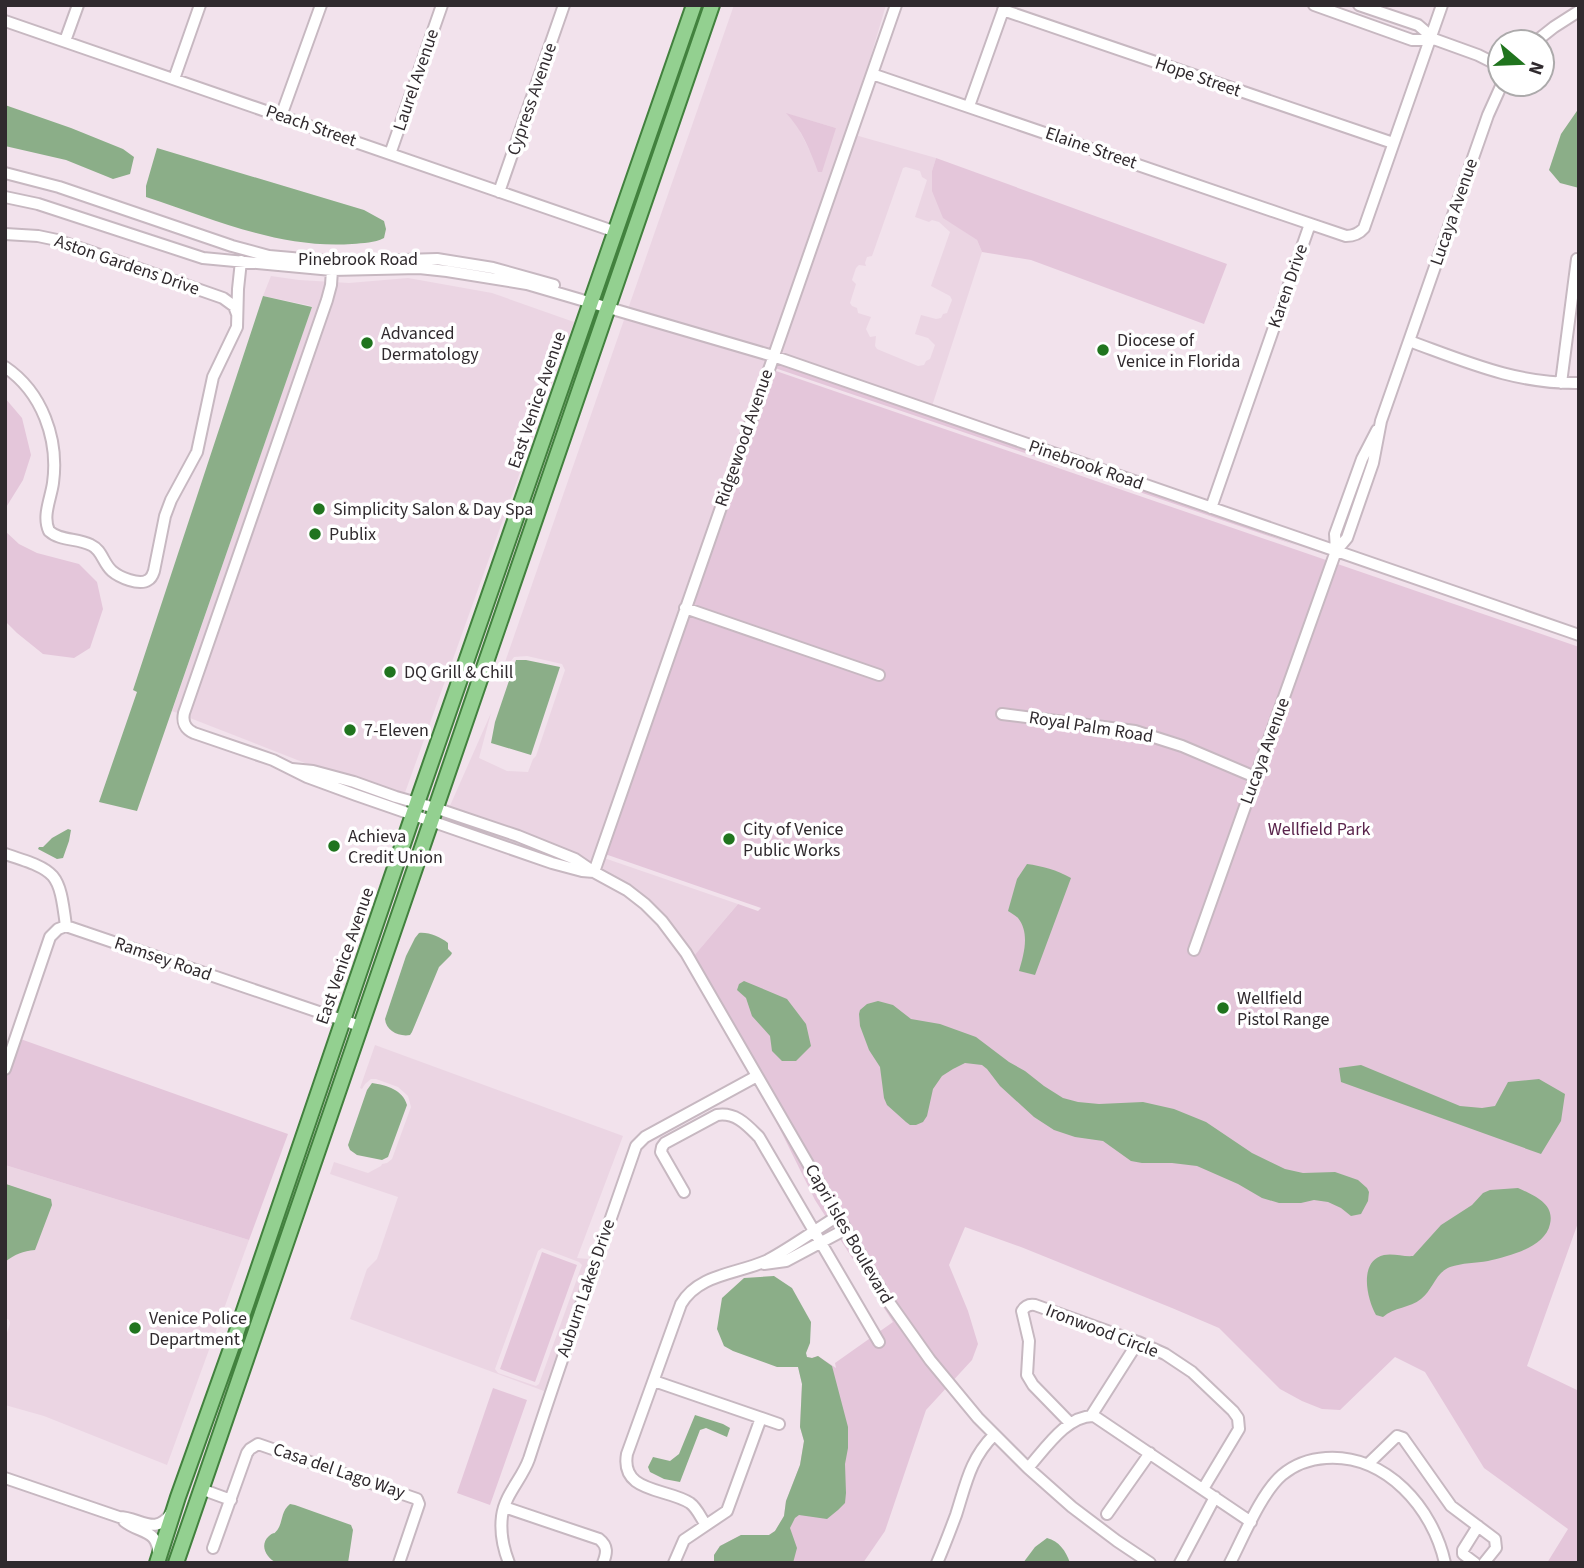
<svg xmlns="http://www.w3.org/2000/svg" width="1584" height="1568" viewBox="0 0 1584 1568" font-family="'Source Sans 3',sans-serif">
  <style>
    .built { fill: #ebd5e3; fill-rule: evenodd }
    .green { fill: #e4c6da }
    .water { fill: #8bae88 }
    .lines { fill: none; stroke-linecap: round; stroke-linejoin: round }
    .minor-casing { stroke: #c7b8c1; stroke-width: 14 }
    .major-casing { stroke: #42813e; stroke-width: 18 }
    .minor { stroke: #fff; stroke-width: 10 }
    .major { stroke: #93d090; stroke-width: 14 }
    .poi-dot { fill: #20741e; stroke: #fff; stroke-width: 2.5 }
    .labels { text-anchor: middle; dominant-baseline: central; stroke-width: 7; stroke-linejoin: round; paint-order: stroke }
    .street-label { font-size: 18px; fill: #302a2e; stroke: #fff }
    .poi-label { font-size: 18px; fill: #302a2e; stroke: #fff; text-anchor: start }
    .park-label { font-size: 18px; fill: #5a244c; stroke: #fff }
  </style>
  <rect width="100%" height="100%" fill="#f2e2ec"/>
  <path class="built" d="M734,5H886L848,133L936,158L932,171L943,217L977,240L982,252L932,406L628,309ZM787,114H788L836,128L810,151L795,122ZM906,167L920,171L922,177L927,180L915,217L929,222L932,220L939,222L950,232L931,286L950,296L952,300L947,313L943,314L941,318L936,319L921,315L915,334L928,338L935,345L930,359L926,361L924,365L918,366L877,349L875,346L876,336L870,337L866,329L871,317L858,313L857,308L852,306L850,303L856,284L852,280L856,268L859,265L866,266L865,263L867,257L872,256L903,168Z
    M271,276L299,280L349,283L408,278L492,293L574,322L402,801L172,711L312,306L263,296Z
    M625,317L774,361L604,858L738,904L693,957L620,880L595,867L577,855L449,808L491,713L479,758L507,771L528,772L533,759L536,756L565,670L562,664L527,656L514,657L511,661L505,662Z
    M375,1045L623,1136L577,1258L589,1259L544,1391L350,1319L367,1269L377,1259L398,1197L330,1174L334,1162L368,1173L381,1166L382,1164L387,1163L392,1159L396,1148L411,1107L408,1096L398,1087L376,1079H371L365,1084L362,1089L360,1088ZM542,1248L579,1262L582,1265L539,1384L536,1386L498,1373L495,1369L538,1251Z
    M5,1165L249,1240L167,1465L44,1416L5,1405V1340L10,1323L9,1320L5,1317V1262L13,1256L24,1251L35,1250L26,1191L5,1185Z"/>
  <path class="green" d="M786,113L836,128L822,172H818C810,150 802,130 786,113Z
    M936,158L1227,264L1204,324L1031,260L982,252L977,240L943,218L932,191V171Z
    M774,361L1155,493L1298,546L775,368Z
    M776,371L1579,647V1220L1527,1366L1579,1391V1563H1547L1568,1529L1484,1468L1425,1372L1395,1357L1340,1410L1322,1409L1302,1401L1280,1389L1219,1328L1172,1308L1021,1247L965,1227L949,1265L968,1311L978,1344L972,1360L926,1410L885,1531L863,1563H714V1555L720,1546L741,1535H769L775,1531L784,1516L786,1501L800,1465L804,1441L800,1427L802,1384L798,1366L807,1357L812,1358L818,1356L836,1368L835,1363L893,1322L815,1200L763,1095L880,1297L901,1328L888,1293L693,957L738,904L758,911L761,908L605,854Z
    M5,398L22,418L31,455L23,480L5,509Z
    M5,531L19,544L37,553L79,564L97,582L103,609L90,648L74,658L43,654L17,633L5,621Z
    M12,1036L288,1134L249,1240L5,1165V1056Z
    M542,1252L577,1265L535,1382L500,1369Z
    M493,1388L527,1400L490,1505L457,1493Z"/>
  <path class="water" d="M5,105L71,128L123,149L134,157L130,174L113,179L66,160L5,146Z
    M1579,108V188L1560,183L1549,170L1561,134Z
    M157,148L364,210L384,221L386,229L384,238C374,243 364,243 352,244C280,249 213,219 146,197V186Z
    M263,296L312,307L137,811L99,802L137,692L133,690Z
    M516,660H526L560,667L531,755L491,743L495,722Z
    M68,829L71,830L69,841L63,858L57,859L38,849L39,847H43L52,838Z
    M1027,864C1042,866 1057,870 1071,878L1035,975L1019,971C1024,954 1030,933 1018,918C1015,915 1011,913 1008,911L1017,879Z
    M419,933C429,932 440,937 448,943V949L452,953L451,955L439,967L412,1032L410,1035C399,1037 386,1031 385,1019L406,956L415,938Z
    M744,981L787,999L806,1024L811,1046L796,1061H782L772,1051L770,1036L752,1016L746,998L737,990L739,984Z
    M878,1001L893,1005L911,1019L940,1024L976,1037L1009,1062L1025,1071L1044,1086L1063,1098L1078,1102L1099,1104L1143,1102L1174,1109L1206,1122L1252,1153L1285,1169L1303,1173L1335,1172L1358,1180L1367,1188L1369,1192L1368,1201L1361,1214L1351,1216L1341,1208L1328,1202L1314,1200L1301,1203H1279L1262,1198L1238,1184L1197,1166L1172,1163H1142L1131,1161L1103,1141L1075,1137L1054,1130L1034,1117L1000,1086L987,1069L982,1065L965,1063L953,1069L942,1076L933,1089L927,1116L923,1122L916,1125H910L906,1122L887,1105L884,1098L880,1067L869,1050L860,1026L859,1014L860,1010L867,1004Z
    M1361,1065L1460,1106L1482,1108L1495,1106L1508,1082L1539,1079L1565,1094L1561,1121L1541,1154L1341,1082L1339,1068Z
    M372,1083C387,1085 403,1090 407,1105L388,1157L382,1160L357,1155L350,1150L348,1145L367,1090Z
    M6,1184L51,1199L52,1205L35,1250C23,1251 15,1254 5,1262Z
    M1518,1188C1533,1195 1555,1203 1550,1224C1545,1248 1508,1256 1488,1261C1476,1263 1462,1263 1450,1267C1435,1273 1433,1290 1421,1299C1410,1308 1394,1307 1383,1317L1376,1315C1367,1299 1358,1261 1384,1255C1393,1253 1404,1257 1413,1256L1441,1225L1472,1205L1483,1193L1490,1190Z
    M774,1276L792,1288L811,1322L810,1343L806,1353L807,1357L812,1358L818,1356L832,1366L848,1427V1448L845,1464L846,1493L845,1503L838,1510L827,1519L799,1515L795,1518L790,1528L797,1548L793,1563H719L714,1561V1555L720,1546L741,1535H769L775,1531L784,1516L786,1501L800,1465L804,1441L800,1427L802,1384L798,1367H777L733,1351L724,1346L717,1329L722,1298L744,1278Z
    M695,1415L723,1424L730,1428L727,1437L706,1428L700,1430L680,1482L664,1479L650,1472L648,1467L653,1457L670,1461L679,1454Z
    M290,1504L295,1505L351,1525L353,1530L348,1563H277C266,1558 259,1545 269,1536C275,1531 273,1536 278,1529C283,1521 281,1511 290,1504Z
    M1047,1538C1059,1541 1066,1551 1070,1563H1023L1035,1547Z"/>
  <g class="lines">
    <defs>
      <path id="minor" d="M1314,5L1412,40H1422L1431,38
        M1359,5L1418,25L1425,31L1431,38L1478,55L1500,66
        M1003,10L1393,143
        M5,21L616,232
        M65,41L78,5
        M1535,42L1554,27L1579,11
        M872,74L1290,217L1346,236C1354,236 1359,234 1364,228L1442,5
        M174,79L200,5
        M969,106L1005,5
        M281,116L321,5
        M390,154L442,5
        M5,173L59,187L232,246L269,256L337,262L437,259L493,268L554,285
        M499,192L564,5
        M5,197L38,204L203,258L332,270L419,268L447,271L527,284L773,356L1579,635
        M5,234L38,236L57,240L223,298L234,306L237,314
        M332,270L331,285L327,300L184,713C182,722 185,729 194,733L273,760L307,777L356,795L552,863L582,871L594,872
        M1409,341C1467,362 1516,384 1579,383
        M5,367C42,392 59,439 53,483C51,498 42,516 49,531C60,541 77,538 91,545C102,550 103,563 112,571C119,577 139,586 148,580C152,578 153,574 154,571L165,516L171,500L197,452L213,377L237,327L238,289L241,261
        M1561,383L1577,259
        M1211,508L1310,224
        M1336,551L1335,534L1362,459L1377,430
        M685,608L879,675
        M1002,714L1135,731L1182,746L1255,777
        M292,769L313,771L354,782L396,797L435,808L518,836L575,859L594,872L627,890L645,904L662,921L686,953L884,1295L930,1360L978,1418L1028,1468L1072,1507L1117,1541L1150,1563
        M5,854C57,871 59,871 66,926
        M594,872L896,5
        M66,926L360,1026
        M1194,950L1336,551L1347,538L1373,463L1381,421L1488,115L1502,84
        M5,1069L50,937L58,929L66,926
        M684,1192L661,1152L662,1147L665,1143L717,1115C736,1112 747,1125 759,1137L879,1342
        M764,1264L786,1261L846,1229
        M654,1381L779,1424
        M1091,1416L1138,1342
        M1070,1423L1033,1385L1027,1375L1029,1341L1022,1311C1025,1306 1029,1304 1035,1305L1138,1342L1165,1354L1192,1372L1233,1411L1238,1418L1239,1429L1203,1489
        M1368,1464L1397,1436L1403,1438L1451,1506L1495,1539L1496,1548L1484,1563
        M1028,1468C1045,1449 1067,1415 1094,1416L1251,1522
        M5,1478L119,1517C139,1517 156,1537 171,1513
        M201,1489L231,1500
        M504,1507L599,1539C608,1546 607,1553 603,1563
        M1107,1514L1150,1453
        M124,1521C140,1534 159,1529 158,1555
        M706,1525C701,1518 697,1508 690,1503C667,1488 620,1493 627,1454L681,1304C699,1273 739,1274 768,1260C792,1247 815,1230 838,1216
        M213,1548L247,1453L250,1449L258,1444L417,1499L419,1504L418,1507L399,1563
        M509,1563C503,1548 500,1532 502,1516C505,1494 522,1479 529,1459C563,1354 600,1250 636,1146L645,1137L757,1076
        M674,1563L684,1540L727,1511L761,1418
        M937,1563C944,1547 950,1531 956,1515C966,1484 970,1459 994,1435
        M1180,1563L1215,1497
        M1230,1563C1243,1538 1261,1493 1282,1475C1294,1465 1310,1459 1326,1458C1386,1454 1433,1508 1445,1563
        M1475,1563L1463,1554V1550L1478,1526"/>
      <path id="major" d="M157,1563L178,1497L233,1343L417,803L694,5
        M176,1563L712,5"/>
    </defs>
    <use href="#minor" class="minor-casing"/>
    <use href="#major" class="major-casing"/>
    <use href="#minor" class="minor"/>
    <use href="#major" class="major"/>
  </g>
  <g class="poi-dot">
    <circle cx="367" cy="343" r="7"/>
    <circle cx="1103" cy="350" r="7"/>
    <circle cx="319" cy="509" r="7"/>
    <circle cx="315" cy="534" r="7"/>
    <circle cx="390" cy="672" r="7"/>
    <circle cx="350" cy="730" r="7"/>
    <circle cx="729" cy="839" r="7"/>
    <circle cx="334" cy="846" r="7"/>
    <circle cx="1223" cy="1008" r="7"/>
    <circle cx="135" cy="1328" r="7"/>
  </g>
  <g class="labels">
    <g class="street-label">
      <text transform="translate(1198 77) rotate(19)">Hope Street</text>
      <text transform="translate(416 80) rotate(-71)">Laurel Avenue</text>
      <text transform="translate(532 99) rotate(-71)">Cypress Avenue</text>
      <text transform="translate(311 126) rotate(19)">Peach Street</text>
      <text transform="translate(1091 148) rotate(19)">Elaine Street</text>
      <text transform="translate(1454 212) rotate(-71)">Lucaya Avenue</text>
      <text x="358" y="259">Pinebrook Road</text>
      <text transform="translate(127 265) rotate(19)">Aston Gardens Drive</text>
      <text transform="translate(1288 286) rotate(-71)">Karen Drive</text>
      <text transform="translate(537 400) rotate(-71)">East Venice Avenue</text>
      <text transform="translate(744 438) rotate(-71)">Ridgewood Avenue</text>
      <text transform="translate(1086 465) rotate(19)">Pinebrook Road</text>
      <text transform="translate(1091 727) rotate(9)">Royal Palm Road</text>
      <text transform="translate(1265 751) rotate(-70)">Lucaya Avenue</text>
      <text transform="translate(345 956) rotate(-71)">East Venice Avenue</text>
      <text transform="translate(163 959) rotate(19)">Ramsey Road</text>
      <text transform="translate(849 1234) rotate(60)">Capri Isles Boulevard</text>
      <text transform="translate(586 1288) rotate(-71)">Auburn Lakes Drive</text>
      <text transform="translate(1102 1331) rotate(21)">Ironwood Circle</text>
      <text transform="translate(339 1471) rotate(19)">Casa del Lago Way</text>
    </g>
    <g class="poi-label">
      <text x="381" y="333">Advanced<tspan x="381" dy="21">Dermatology</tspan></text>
      <text x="1117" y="340">Diocese of<tspan x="1117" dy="21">Venice in Florida</tspan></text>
      <text x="333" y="509">Simplicity Salon &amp; Day Spa</text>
      <text x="329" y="534">Publix</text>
      <text x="404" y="672">DQ Grill &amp; Chill</text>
      <text x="364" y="730">7-Eleven</text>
      <text x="743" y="829">City of Venice<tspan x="743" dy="21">Public Works</tspan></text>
      <text x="348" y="836">Achieva<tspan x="348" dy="21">Credit Union</tspan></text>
      <text x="1237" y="998">Wellfield<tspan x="1237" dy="21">Pistol Range</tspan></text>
      <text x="149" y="1318">Venice Police<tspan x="149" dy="21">Department</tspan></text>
    </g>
    <g class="park-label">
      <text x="1319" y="829">Wellfield Park</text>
    </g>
  </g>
  <rect width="1584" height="1568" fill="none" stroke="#302a2e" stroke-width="14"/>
  <g transform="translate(1521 63) rotate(109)"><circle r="33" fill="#ffffff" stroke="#acaaab" stroke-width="2"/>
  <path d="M0-5L12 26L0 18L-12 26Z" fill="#20741e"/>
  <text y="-10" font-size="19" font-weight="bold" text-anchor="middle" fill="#302a2e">N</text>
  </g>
</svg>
